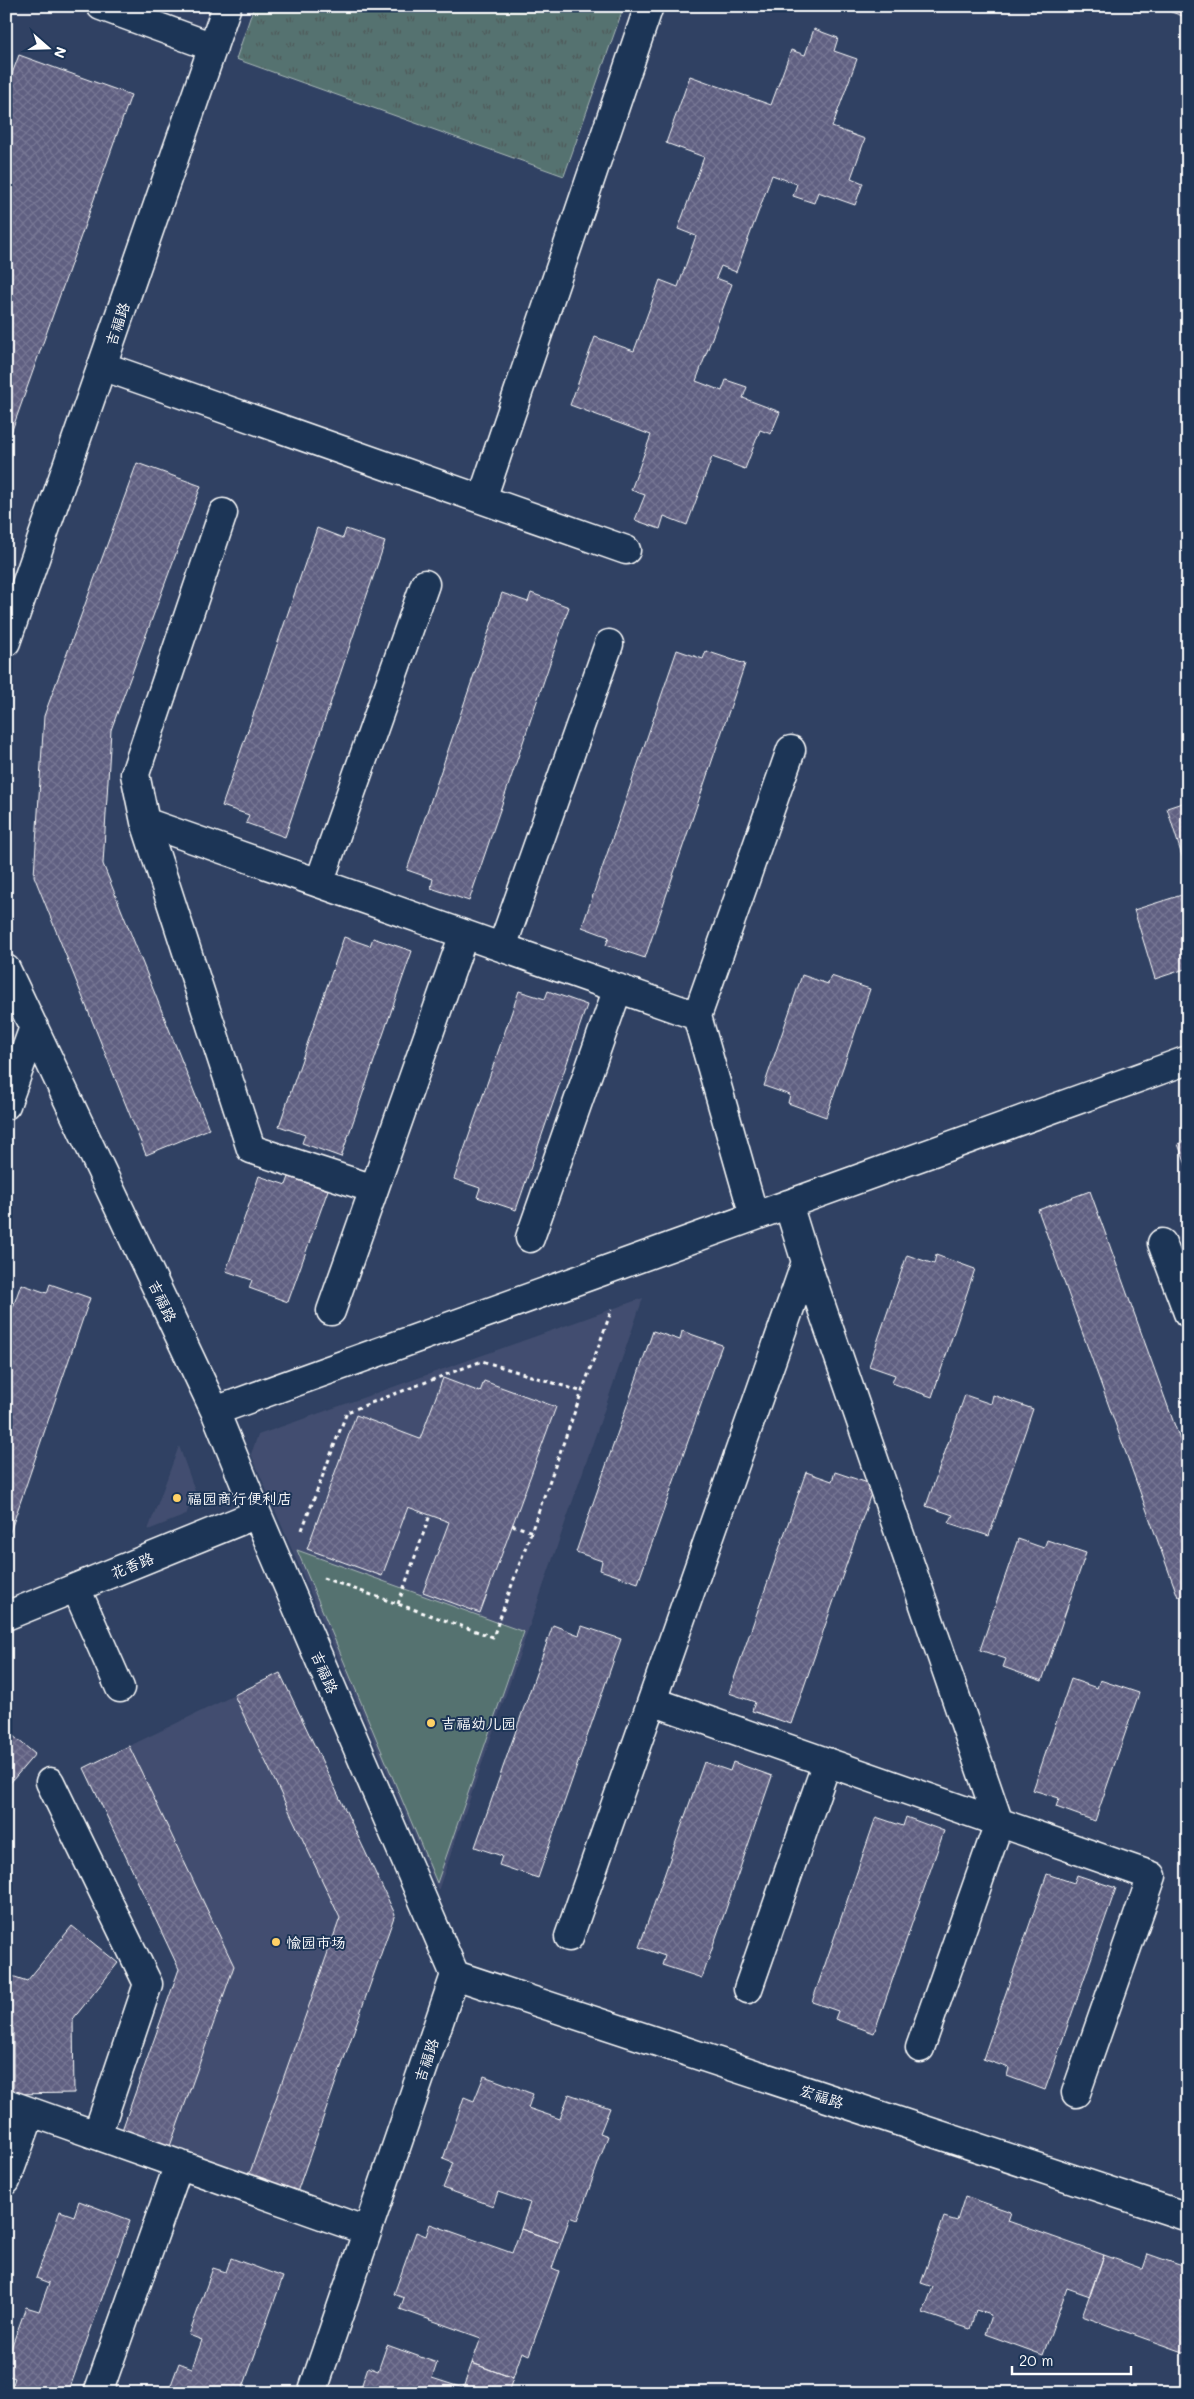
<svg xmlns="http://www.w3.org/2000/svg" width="1194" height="2399" viewBox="0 0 1194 2399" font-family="Mali,'LXGW WenKai TC',sans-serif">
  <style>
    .built { fill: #424e6f }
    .green { fill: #547270; stroke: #aab8b8 }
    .park { fill: url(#park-tufts); stroke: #aab8b8 }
    .building { fill: url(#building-cross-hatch); stroke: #fff }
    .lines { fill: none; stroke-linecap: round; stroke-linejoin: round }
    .minor-casing { stroke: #fff; stroke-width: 31 }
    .path { stroke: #fff; stroke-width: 3; stroke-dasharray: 4 4; stroke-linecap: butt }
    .minor { stroke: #1d3557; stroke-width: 28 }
    .poi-dot { fill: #ffd166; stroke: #1d3557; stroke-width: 2 }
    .labels { text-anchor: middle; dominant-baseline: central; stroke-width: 4; stroke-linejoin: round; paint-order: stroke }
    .street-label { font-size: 15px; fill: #fff; stroke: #1d3557 }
    .poi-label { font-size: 15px; fill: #fff; stroke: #1d3557; text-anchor: start }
  </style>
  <defs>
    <pattern id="park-tufts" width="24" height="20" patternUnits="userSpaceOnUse" patternTransform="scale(1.25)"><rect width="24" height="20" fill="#547270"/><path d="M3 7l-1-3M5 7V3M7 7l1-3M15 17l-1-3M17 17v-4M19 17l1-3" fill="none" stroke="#4f5959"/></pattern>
    <pattern id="building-cross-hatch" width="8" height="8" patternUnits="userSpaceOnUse" patternTransform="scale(1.25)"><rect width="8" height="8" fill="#5f5f81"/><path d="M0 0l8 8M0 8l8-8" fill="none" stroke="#777794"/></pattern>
  </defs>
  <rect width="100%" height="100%" fill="#304163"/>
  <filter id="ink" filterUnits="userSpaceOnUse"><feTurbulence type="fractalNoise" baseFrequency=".02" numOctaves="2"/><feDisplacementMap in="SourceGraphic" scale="10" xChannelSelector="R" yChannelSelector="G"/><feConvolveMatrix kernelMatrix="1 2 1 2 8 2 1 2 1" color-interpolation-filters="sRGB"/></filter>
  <g filter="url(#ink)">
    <path class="built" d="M643,1298L554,1555L438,1891L251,1454L258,1435Z
      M179,1446L195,1491L186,1515L148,1530Z
      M280,1673L395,1914L296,2195L121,2133L179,1969L84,1768Z"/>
    <path class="green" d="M297,1550L524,1632L437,1883Z"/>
    <path class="park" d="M254,6H624L564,176L236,59Z"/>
    <path class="building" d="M128,6H163L159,17Z
      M1155,6H1188V18Z
      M814,29L838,38L834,51L857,59L832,127L865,139L851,178L863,183L855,205L818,192L814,203L793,196L797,184L772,175L736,272L721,266L716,278L732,284L696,381L722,391L726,380L747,387L743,398L780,412L771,434L760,430L745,469L712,457L687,525L664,516L660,529L635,520L645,495L631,490L651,435L570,405L595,337L634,351L660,280L678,287L696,236L678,229L704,157L666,143L690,76L771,105L791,50L805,55Z
      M19,55L131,95L6,447V90Z
      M137,463L201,486L111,730L103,864L209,1129L146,1155L34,876L44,716Z
      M317,528L343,538L346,529L385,542L285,837L246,823L249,815L222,806Z
      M502,593L528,602L531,593L569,607L469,901L431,888L433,879L407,870Z
      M677,650L703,659L706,651L745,664L645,958L606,945L609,937L582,927Z
      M1188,801V875L1167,808Z
      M1188,893V968L1155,979L1134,910Z
      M344,937L370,946L373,938L412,951L341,1157L302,1143L305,1135L279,1126Z
      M802,975L828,984L831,976L870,989L826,1117L788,1103L790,1095L764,1086Z
      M519,991L545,999L548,991L587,1005L516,1210L477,1197L480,1188L454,1179Z
      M1188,1140V1170L1178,1144Z
      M259,1176L286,1185L289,1177L328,1190L288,1302L249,1288L252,1280L226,1271Z
      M1090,1191L1188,1462V1593L1178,1597L1038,1210Z
      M907,1255L934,1264L936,1255L975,1269L932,1397L892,1383L895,1375L869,1366Z
      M21,1284L47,1293L50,1284L90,1298L6,1544V1327Z
      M653,1331L680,1340L682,1331L722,1345L638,1583L600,1570L602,1561L576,1552Z
      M443,1378L480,1392L484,1381L556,1407L480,1613L423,1592L449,1522L408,1507L382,1576L307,1549L356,1415L420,1439Z
      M965,1395L991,1404L993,1395L1033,1409L989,1536L949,1523L953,1515L926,1506Z
      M806,1472L832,1481L835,1472L874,1485L791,1724L752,1711L755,1702L729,1693Z
      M1018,1539L1044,1548L1047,1540L1086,1553L1042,1681L1003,1667L1006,1659L980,1650Z
      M553,1625L579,1635L582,1626L621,1639L538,1878L499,1865L502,1856L475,1847Z
      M280,1673L395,1914L296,2195L248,2178L340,1918L234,1695Z
      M1071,1679L1097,1688L1100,1680L1139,1693L1095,1821L1056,1807L1059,1798L1033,1790Z
      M6,1730L35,1754L6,1788Z
      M129,1746L234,1966L169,2149L121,2133L179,1969L84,1768Z
      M704,1762L730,1771L733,1762L772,1776L702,1978L662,1965L665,1956L639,1947Z
      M876,1817L903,1826L906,1817L944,1831L874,2033L835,2019L838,2011L812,2002Z
      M1047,1874L1074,1883L1077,1875L1116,1888L1045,2090L1007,2076L1009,2068L983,2059Z
      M72,1926L118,1963L73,2019L74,2093L13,2094V2028L6,2025V1974L27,1981Z
      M484,2076L533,2094L528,2108L560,2119L569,2094L610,2108L600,2133L608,2136L578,2220L570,2217L561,2243L521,2229L530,2203L498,2192L493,2206L443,2188L453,2163L443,2159L464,2097L474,2101Z
      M965,2196L1011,2212L1008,2221L1104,2255L1090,2296L1067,2288L1043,2355L985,2334L991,2315L976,2310L970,2329L923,2313L933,2287L921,2283L944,2217L957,2221Z
      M79,2201L130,2220L68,2393H10L15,2378L6,2375V2362L26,2307L39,2311L49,2283L36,2278L60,2211L74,2216Z
      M430,2224L512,2253L521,2229L561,2243L552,2268L559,2271L529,2355L522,2352L513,2378L472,2363L481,2338L400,2309L404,2298L394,2294L416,2232L426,2236Z
      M1148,2254L1188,2268V2354L1082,2316L1104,2255L1143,2269Z
      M231,2258L283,2277L241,2393H168L179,2363L192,2368L202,2340L189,2335L213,2268L226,2272Z
      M387,2345L437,2363L432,2378L463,2388L472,2363L513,2378L508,2393H359L368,2367L378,2371Z"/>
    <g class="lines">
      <defs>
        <path id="minor" d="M101,6L213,47
          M102,366L626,550
          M482,499L649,6
          M223,513L135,774L145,822L251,1149L374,1189
          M6,642L227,6
          M145,822L697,1016
          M319,883L425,584
          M502,947L609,644
          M6,969L215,1411L257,1514L455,1975L312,2393
          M6,1105L34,1027
          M788,1204L806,1262L999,1823L920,2048
          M754,1216L697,1016L791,750
          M530,1238L618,988
          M1162,1243L1188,1313
          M331,1311L464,934
          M215,1411L1188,1060
          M76,1588L120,1688
          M6,1616L257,1514
          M652,1701L1152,1876L1076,2093
          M50,1782L148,1984L97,2135
          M569,1937L806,1262
          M455,1975L1188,2217
          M748,1989L827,1762
          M6,2103L367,2231
          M6,2181L31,2112
          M98,2393L179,2164"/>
      </defs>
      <use href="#minor" class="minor-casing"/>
      <path class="path" d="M512,1525L533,1532
        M302,1530L347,1412L482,1361L583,1392
        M323,1578L493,1637L612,1309
        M398,1604L430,1515"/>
      <use href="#minor" class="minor"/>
    </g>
  </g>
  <g class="poi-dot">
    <circle cx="177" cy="1498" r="5"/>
    <circle cx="431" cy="1723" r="5"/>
    <circle cx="276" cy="1942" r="5"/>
  </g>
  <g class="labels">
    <g class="street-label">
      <text transform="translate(117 324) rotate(-71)">吉福路</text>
      <text transform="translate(163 1301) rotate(65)">吉福路</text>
      <text transform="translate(132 1565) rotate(-22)">花香路</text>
      <text transform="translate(325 1672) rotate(67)">吉福路</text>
      <text transform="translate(426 2060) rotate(-71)">吉福路</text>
      <text transform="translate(822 2096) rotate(18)">宏福路</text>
    </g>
    <g class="poi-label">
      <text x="187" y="1498">福园商行便利店</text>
      <text x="441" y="1723">吉福幼儿园</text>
      <text x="286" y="1942">愉园市场</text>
    </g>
  </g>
  <rect width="1194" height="2399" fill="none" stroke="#1d3557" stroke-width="25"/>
  <rect x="12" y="12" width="1169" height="2374" fill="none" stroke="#fff" stroke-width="2" filter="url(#ink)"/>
  <g transform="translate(48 48) rotate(110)" stroke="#1d3557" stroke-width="4" paint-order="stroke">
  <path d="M0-4L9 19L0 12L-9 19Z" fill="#ffffff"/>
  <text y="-8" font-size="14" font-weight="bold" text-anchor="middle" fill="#ffffff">N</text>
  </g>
  <path d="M1012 2366v8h119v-8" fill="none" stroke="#ffffff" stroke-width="2.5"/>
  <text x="1019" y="2366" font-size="15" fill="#ffffff" stroke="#1d3557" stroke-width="4" paint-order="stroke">20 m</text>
</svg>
